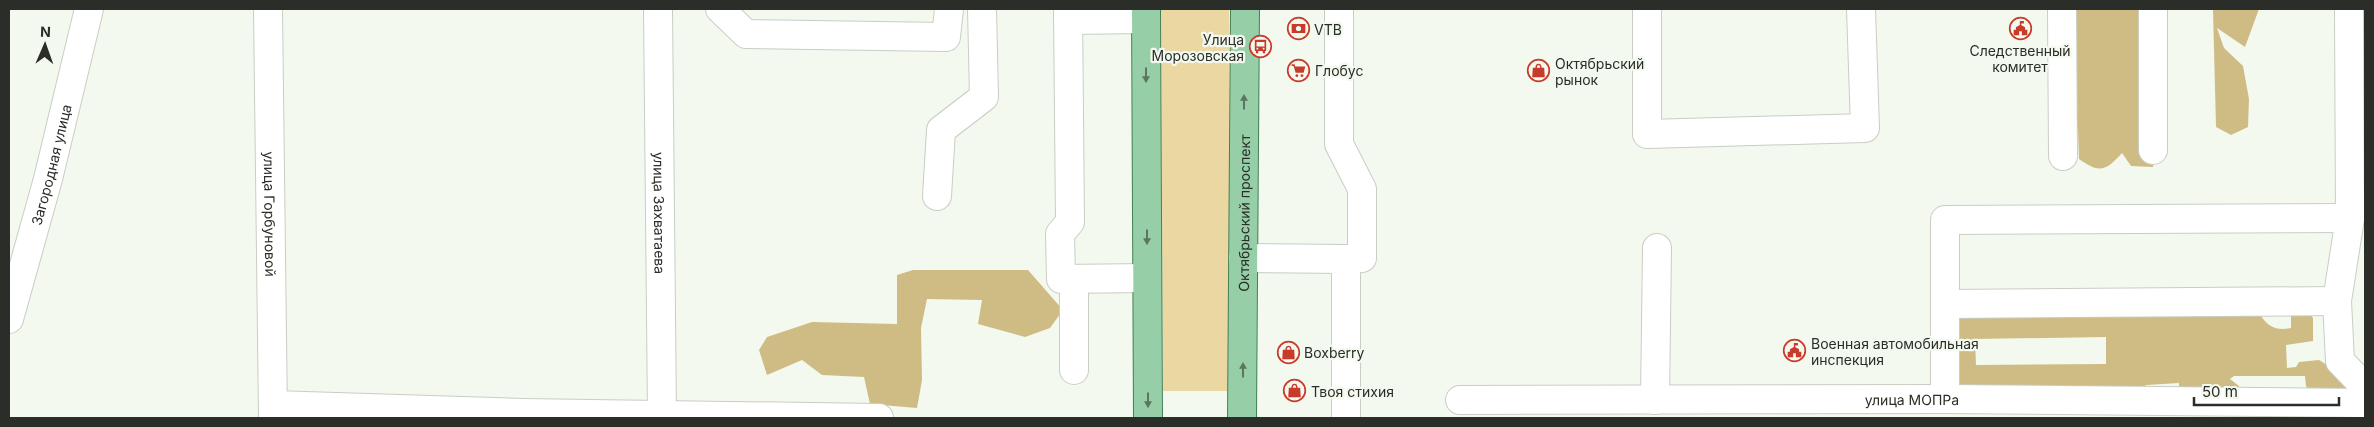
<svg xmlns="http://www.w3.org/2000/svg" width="2374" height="427" viewBox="0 0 2374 427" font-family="Inter,sans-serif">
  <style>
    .green { fill: #ead7a2 }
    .forest { fill: #cfbc85; fill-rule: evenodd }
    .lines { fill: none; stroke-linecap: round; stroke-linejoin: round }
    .minor-casing { stroke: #c8cec4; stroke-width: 30 }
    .major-casing { stroke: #438055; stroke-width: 30 }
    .minor { stroke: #fff; stroke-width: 28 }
    .major { stroke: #96cea7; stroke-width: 28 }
    .oneway { fill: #5b7561 }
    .labels { text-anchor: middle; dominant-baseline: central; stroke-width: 4.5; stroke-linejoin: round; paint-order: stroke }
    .poi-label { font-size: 14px; fill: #2a2d28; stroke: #f3f9ee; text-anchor: start }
    .street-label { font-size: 14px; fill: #2a2d28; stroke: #f3f9ee }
  </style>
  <rect width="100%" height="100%" fill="#f3f9ee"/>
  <path class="green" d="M1161,9H1229L1230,391H1163Z"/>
  <path class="forest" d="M2055,9H2155L2157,105L2139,118L2155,150L2153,167L2131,166L2122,153C2105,172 2099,173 2079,159L2078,129L2057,118Z
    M2213,9H2259L2245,47L2217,28L2224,48L2243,66L2249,99L2248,127L2231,135L2216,127Z
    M913,270H1028L1063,310L1050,328L1025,337L978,324L982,300L927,299L921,328L922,380L917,408L870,404L864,377L822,375L802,360L767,375L759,350L767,337L812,322L897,324V275Z
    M2254,306C2265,322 2270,332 2291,328V312H2308L2313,318V341L2286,345L2287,368L2296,367L2299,362L2319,360L2349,378L2348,392L2312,395L2306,386L2305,376H2234L2230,379L2239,386L2237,397L2179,395V383L2147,385L2119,395L1958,386V309ZM2106,337V364L1976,365L1975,339Z"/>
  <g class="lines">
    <defs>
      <g id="minor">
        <path id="s1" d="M268,9L273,418"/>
        <path id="s2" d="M658,9L662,416"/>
        <path d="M720,9L746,34L946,37L949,9"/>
        <path d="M1068,9L1070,222L1060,234L1061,279L1147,278"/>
        <path d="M1339,9V144L1362,189V258L1346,259"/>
        <path d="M1647,9V134L1865,128L1861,9"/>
        <path d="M2062,9L2063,156"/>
        <path d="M2153,9V150"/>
        <path d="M2349,9L2350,218L2337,301L2340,361L2365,387"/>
        <path d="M1068,20L1146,19"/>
        <path d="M937,196L941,130L984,97L982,9"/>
        <path d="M1243,258L1346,259V418"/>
        <path d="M1074,279V370"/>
        <path d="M1945,304L2337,301"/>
        <path id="s3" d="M9,319L48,179L89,9"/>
        <path d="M1945,399V220L2350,218"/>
        <path id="s4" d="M1460,400L1945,399L2365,403"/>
        <path d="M1655,400L1657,248"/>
        <path d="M273,405L522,413L879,418"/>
      </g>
      <g id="major">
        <path d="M1146,9L1148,418"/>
        <path id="s5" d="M1242,418L1245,9"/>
      </g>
    </defs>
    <use href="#minor" class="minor-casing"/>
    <use href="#major" class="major-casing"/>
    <use href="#minor" class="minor"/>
    <use href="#major" class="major"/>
  </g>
  <defs><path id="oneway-solid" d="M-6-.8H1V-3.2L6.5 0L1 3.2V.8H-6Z" transform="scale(1.25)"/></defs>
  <g class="oneway">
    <use href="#oneway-solid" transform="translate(1146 75) rotate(90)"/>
    <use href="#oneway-solid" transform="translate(1244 102) rotate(-90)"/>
    <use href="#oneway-solid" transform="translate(1147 237) rotate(90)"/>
    <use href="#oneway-solid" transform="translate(1243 370) rotate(-90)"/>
    <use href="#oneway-solid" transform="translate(1148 400) rotate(90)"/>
  </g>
  <defs>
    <symbol id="civic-ring" viewBox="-11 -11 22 22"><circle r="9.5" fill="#f3f9ee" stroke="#c83b2a" stroke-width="1.5"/><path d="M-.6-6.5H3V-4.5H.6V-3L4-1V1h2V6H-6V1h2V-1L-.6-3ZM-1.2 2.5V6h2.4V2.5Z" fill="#c83b2a"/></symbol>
    <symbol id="bank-ring" viewBox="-11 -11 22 22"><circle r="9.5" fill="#f3f9ee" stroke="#c83b2a" stroke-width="1.5"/><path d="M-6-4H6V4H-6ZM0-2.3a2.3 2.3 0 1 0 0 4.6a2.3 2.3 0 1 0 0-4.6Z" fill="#c83b2a"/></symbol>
    <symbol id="bus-ring" viewBox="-11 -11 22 22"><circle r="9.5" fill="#f3f9ee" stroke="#c83b2a" stroke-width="1.5"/><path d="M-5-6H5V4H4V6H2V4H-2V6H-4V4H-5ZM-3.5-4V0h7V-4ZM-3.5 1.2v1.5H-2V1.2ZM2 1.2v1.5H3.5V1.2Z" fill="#c83b2a"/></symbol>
    <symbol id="supermarket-ring" viewBox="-11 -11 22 22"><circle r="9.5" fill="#f3f9ee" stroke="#c83b2a" stroke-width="1.5"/><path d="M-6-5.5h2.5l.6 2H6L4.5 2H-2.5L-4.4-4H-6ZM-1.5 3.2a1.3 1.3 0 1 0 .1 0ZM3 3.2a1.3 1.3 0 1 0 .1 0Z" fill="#c83b2a"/></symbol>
    <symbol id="shop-ring" viewBox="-11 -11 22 22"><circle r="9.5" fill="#f3f9ee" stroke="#c83b2a" stroke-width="1.5"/><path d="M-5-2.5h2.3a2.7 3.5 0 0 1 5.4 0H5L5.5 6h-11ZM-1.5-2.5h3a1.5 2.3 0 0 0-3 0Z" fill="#c83b2a"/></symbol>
  </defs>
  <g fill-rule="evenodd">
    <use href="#civic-ring" x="2008" y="16" width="25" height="25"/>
    <use href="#bank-ring" x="1286" y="16" width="25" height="25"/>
    <use href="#bus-ring" x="1248" y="34" width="25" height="25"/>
    <use href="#supermarket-ring" x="1286" y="58" width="25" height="25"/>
    <use href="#shop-ring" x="1526" y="58" width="25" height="25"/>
    <use href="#civic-ring" x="1782" y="338" width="25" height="25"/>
    <use href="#shop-ring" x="1276" y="340" width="25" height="25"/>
    <use href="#shop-ring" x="1282" y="378" width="25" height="25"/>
  </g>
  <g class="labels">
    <g class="poi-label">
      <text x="1314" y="29">VTB</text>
      <text x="1244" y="39" text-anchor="end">Улица<tspan x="1244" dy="16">Морозовская</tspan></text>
      <text x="2020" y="50" text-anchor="middle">Следственный<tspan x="2020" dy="16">комитет</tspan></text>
      <text x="1555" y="63">Октябрьский<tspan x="1555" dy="16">рынок</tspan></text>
      <text x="1315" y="70">Глобус</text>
      <text x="1811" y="343">Военная автомобильная<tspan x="1811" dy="16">инспекция</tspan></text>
      <text x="1304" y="352">Boxberry</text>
      <text x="1311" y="391">Твоя стихия</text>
    </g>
    <g class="street-label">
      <text stroke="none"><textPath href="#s3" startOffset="160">Загородная улица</textPath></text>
      <text stroke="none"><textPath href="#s2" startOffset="204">улица Захватаева</textPath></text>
      <text stroke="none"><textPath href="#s1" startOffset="205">улица Горбуновой</textPath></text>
      <text stroke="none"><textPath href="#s5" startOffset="205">Октябрьский проспект</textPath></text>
      <text stroke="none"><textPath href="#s4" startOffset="452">улица МОПРа</textPath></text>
    </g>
  </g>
  <rect width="2374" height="427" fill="none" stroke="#2a2d28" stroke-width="20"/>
  <g transform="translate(45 45) rotate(2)" stroke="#f3f9ee" stroke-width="4" paint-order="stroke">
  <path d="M0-4L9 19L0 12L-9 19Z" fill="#2a2d28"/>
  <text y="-8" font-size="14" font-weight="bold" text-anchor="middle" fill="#2a2d28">N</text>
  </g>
  <path d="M2194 397v8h145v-8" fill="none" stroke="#2a2d28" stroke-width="2.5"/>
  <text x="2202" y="397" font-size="15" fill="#2a2d28" stroke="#f3f9ee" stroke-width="4" paint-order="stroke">50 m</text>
</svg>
